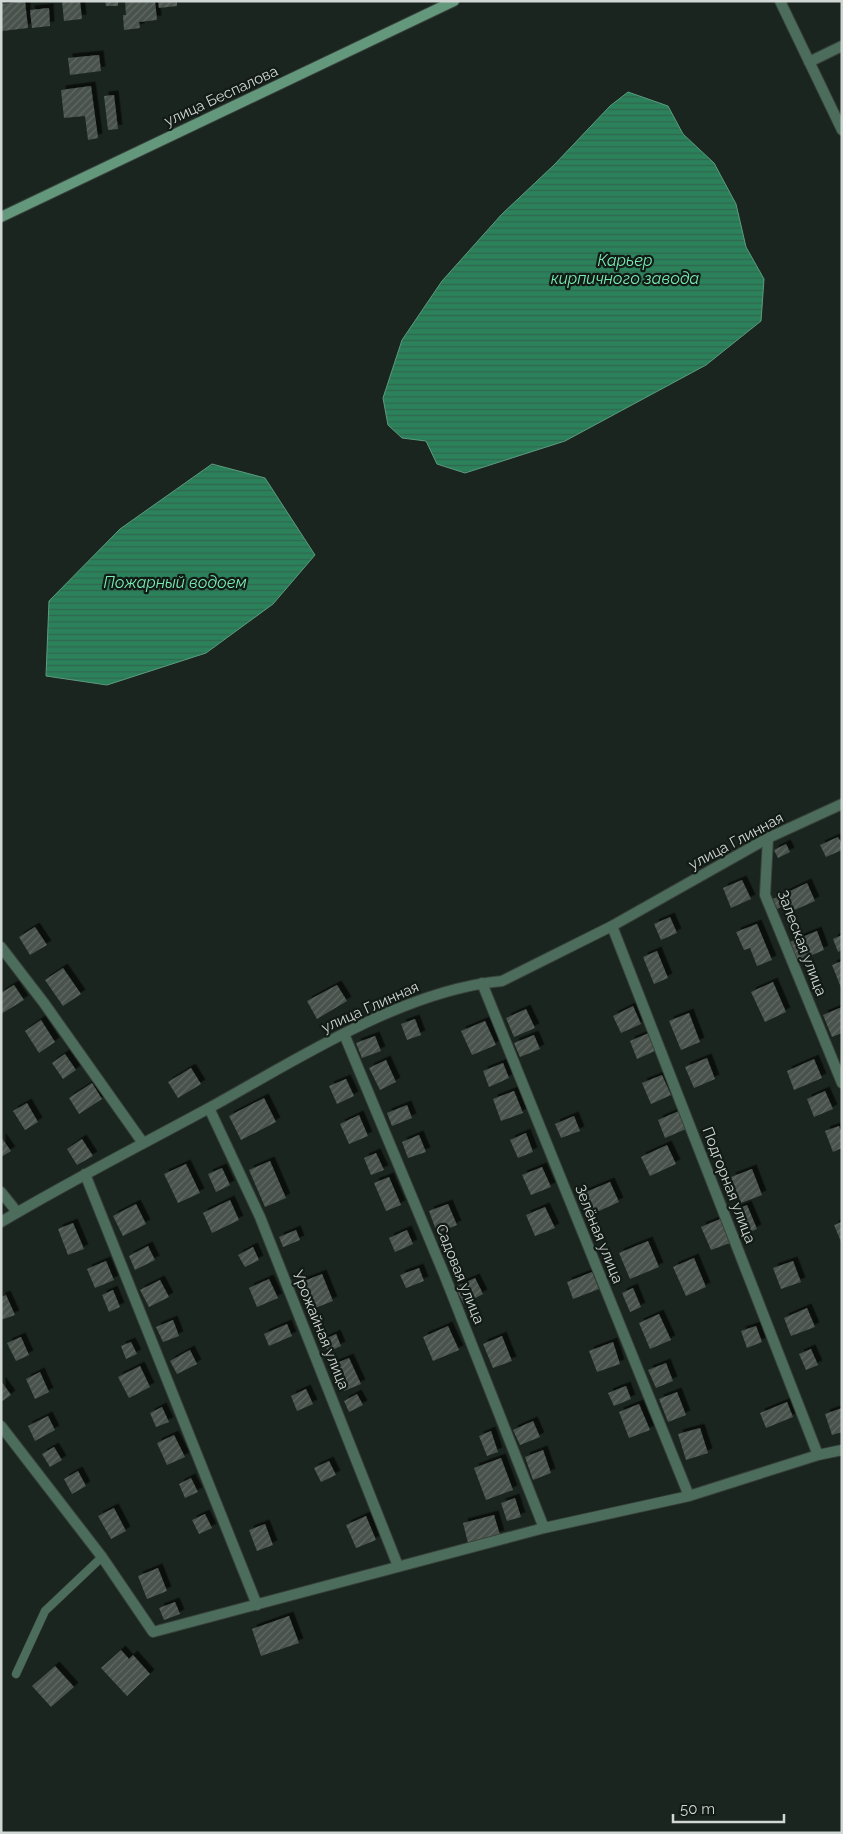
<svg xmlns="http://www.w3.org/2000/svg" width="843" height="1834" viewBox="0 0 843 1834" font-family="Raleway,sans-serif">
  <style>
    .water { fill: url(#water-rules); stroke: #5c9b7f }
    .building { fill: url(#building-hatch); filter: url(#shadow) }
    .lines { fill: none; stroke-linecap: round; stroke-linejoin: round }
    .lane-casing { stroke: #38413c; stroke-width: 9 }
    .street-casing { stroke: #38413c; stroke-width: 12 }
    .secondary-casing { stroke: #38413c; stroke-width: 12 }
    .lane { stroke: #4d6d5c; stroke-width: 8 }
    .street { stroke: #4d6d5c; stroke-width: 10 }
    .secondary { stroke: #64987c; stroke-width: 10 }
    .labels { text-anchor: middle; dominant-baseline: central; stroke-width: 4.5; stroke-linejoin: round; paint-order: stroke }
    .street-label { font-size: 15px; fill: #d1d7d4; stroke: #121b16 }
    .water-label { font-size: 16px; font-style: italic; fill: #79ecb3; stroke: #121b16 }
  </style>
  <defs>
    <pattern id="water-rules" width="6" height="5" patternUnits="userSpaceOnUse" patternTransform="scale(1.25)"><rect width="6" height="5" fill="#2a815a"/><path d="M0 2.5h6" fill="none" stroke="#326750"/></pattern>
    <pattern id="building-hatch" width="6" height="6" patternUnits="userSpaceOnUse" patternTransform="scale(1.25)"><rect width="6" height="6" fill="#48524c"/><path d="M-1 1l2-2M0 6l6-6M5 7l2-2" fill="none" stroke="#616a65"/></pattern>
    <filter id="shadow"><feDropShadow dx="4.5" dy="-4.5" stdDeviation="0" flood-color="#0009"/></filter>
  </defs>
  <rect width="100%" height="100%" fill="#1b251f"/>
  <path class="water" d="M628,92L668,106L683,134L714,163L736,204L746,247L764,279L761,321L706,365L565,441L465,473L437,464L426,441L402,438L388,425L383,398L402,340L442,281L502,214L554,165L610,106Z
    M212,464L265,478L315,555L273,604L206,653L107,685L46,676L49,601L120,529Z"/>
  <path class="building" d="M25,1L28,28L2,31L1,4Z
    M62,1H80L82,19L64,21Z
    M105,1H118V6H106Z
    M125,1H155L157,20L139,22L140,28L124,30L123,15H126Z
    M158,1H177V6L159,8Z
    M49,8L50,26L32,28L30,10Z
    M99,55L101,71L70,75L68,58Z
    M91,86L98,138L88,140L85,116L64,118L61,90Z
    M114,95L118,129L108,130L104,96Z
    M838,837L842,844V850L826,857L820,845Z
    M786,844L790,852L778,858L774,850Z
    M742,880L751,899L731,908L723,888Z
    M807,883L815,901L790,912L787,904L777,909L773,899Z
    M670,917L677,933L661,940L654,924Z
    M757,924L772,960L757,966L750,948L744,950L736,932Z
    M35,927L47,945L30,955L19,937Z
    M817,931L824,950L798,961L790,942Z
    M842,935V950L838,952L833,939Z
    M657,951L668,978L654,984L643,957Z
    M842,961V990L832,965Z
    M63,968L81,994L63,1006L45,980Z
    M773,982L786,1012L765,1022L751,992Z
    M14,985L24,1000L1,1014V993Z
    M337,985L347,1001L317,1019L307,1001Z
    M633,1006L641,1024L621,1033L613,1016Z
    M842,1007V1033L832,1037L823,1015Z
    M526,1009L535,1028L514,1037L506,1018Z
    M689,1013L700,1042L681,1050L669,1021Z
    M415,1019L421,1035L407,1040L401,1024Z
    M41,1020L55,1042L39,1053L25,1031Z
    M485,1021L496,1045L472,1055L461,1031Z
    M649,1033L657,1050L637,1059L630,1041Z
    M534,1035L540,1049L520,1057L514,1043Z
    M375,1036L381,1051L362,1058L356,1043Z
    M65,1054L76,1070L63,1079L52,1063Z
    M707,1058L715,1079L694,1088L685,1067Z
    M814,1059L822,1078L794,1090L787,1071Z
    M386,1060L396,1082L380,1090L369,1068Z
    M503,1063L509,1078L489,1087L483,1071Z
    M191,1068L201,1084L178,1098L168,1082Z
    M662,1075L671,1095L651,1104L642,1083Z
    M346,1079L354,1096L337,1104L329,1086Z
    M92,1083L102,1099L79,1114L69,1098Z
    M514,1091L523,1113L501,1121L493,1099Z
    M825,1091L833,1109L814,1117L807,1099Z
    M264,1098L276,1122L241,1140L229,1116Z
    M27,1103L38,1122L25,1130L13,1111Z
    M407,1105L412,1118L392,1126L387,1113Z
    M679,1111L686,1129L665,1138L658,1120Z
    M359,1115L368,1136L349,1144L340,1124Z
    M574,1116L580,1131L561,1138L555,1124Z
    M839,1126L842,1133V1148L833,1152L825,1131Z
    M526,1133L533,1152L518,1158L510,1140Z
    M419,1135L426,1152L408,1158L402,1142Z
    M1,1137L11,1151L1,1157Z
    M82,1139L93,1156L77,1165L67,1149Z
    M667,1145L676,1164L650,1176L641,1157Z
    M376,1153L384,1170L371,1175L364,1158Z
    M270,1161L286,1198L265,1207L249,1170Z
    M186,1164L200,1193L178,1203L164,1174Z
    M542,1167L551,1187L531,1195L522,1175Z
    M222,1168L230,1185L216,1192L208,1174Z
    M752,1169L762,1195L741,1203L731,1177Z
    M389,1177L401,1205L386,1211L374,1183Z
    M610,1182L619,1202L590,1215L581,1194Z
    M230,1200L239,1220L212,1233L203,1213Z
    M136,1204L146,1224L123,1236L113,1216Z
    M448,1204L457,1225L437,1233L429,1211Z
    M747,1205L757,1229L745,1234L735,1210Z
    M545,1207L555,1228L535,1236L526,1215Z
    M720,1219L730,1243L711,1250L701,1227Z
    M842,1222V1244L834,1225Z
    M73,1223L84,1249L68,1255L58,1229Z
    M296,1230L300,1240L283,1247L279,1237Z
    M407,1230L413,1244L395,1252L389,1238Z
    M648,1241L659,1267L630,1279L619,1253Z
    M148,1246L155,1260L135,1270L129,1256Z
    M253,1247L259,1260L245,1267L238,1255Z
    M694,1258L706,1287L686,1296L673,1267Z
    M106,1261L114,1280L95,1288L87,1269Z
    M793,1261L801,1282L781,1289L773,1268Z
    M419,1268L424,1281L406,1288L400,1275Z
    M592,1272L599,1289L573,1299L567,1282Z
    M322,1274L333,1301L310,1310L299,1283Z
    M475,1278L483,1294L464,1304L455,1287Z
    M269,1279L278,1298L257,1307L249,1288Z
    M160,1280L169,1297L149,1307L140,1290Z
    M633,1288L641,1307L630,1312L622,1293Z
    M113,1290L120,1307L109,1312L102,1295Z
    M6,1295L15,1315L1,1320V1297Z
    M807,1308L815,1327L791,1336L784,1318Z
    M659,1314L671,1340L650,1349L639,1323Z
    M173,1320L179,1336L163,1342L156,1327Z
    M287,1324L292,1336L269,1346L264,1334Z
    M448,1326L459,1350L433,1361L423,1337Z
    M756,1326L762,1342L747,1348L741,1331Z
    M336,1334L341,1346L328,1352L323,1340Z
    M502,1336L512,1361L493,1368L483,1344Z
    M21,1337L29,1355L16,1361L7,1343Z
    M131,1342L137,1354L126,1359L121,1346Z
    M613,1342L620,1364L597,1372L589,1351Z
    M811,1349L818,1365L806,1370L799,1354Z
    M190,1350L197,1364L177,1374L170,1361Z
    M349,1358L361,1384L344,1391L332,1365Z
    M666,1363L673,1381L656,1388L648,1370Z
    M140,1366L150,1387L129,1398L118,1377Z
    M40,1372L49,1392L35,1399L26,1379Z
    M1,1381L11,1395L1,1402Z
    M626,1386L631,1399L614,1406L608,1393Z
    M306,1389L313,1404L297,1411L291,1396Z
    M677,1392L686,1415L668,1422L659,1399Z
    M357,1394L363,1405L349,1412L344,1401Z
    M787,1402L793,1417L766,1428L760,1413Z
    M639,1404L650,1430L629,1438L619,1412Z
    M162,1407L169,1422L156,1427L150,1413Z
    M842,1408V1432L832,1435L825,1414Z
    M48,1416L55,1430L35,1441L28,1426Z
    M533,1421L540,1437L520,1445L513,1430Z
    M700,1428L708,1453L686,1460L678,1434Z
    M491,1431L498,1452L487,1456L479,1436Z
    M174,1435L185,1457L167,1465L157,1443Z
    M54,1447L62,1460L50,1467L42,1454Z
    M543,1450L551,1473L533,1480L525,1457Z
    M501,1458L513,1490L486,1500L474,1468Z
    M329,1461L336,1475L321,1482L314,1468Z
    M78,1471L86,1486L72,1494L64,1479Z
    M191,1478L198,1492L185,1498L179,1484Z
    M515,1498L521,1517L507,1521L501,1503Z
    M114,1508L126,1531L111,1539L98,1516Z
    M205,1514L212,1528L199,1534L192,1520Z
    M494,1515L500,1535L468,1543L463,1523Z
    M366,1516L376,1540L356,1548L346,1525Z
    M265,1524L273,1545L257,1551L249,1530Z
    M158,1568L167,1591L147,1599L138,1576Z
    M175,1602L180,1614L164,1620L159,1608Z
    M289,1616L299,1643L261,1656L252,1629Z
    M121,1650L129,1659L133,1655L150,1674L127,1696L101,1668Z
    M55,1666L74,1687L51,1707L32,1686Z"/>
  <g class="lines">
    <defs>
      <path id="lane" d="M16,1674L45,1611L102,1557"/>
      <path id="street" d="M780,1L842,130
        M809,62L842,46
        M768,838L765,895L842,1083
        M612,926L818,1455
        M1,947L44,1003L143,1143
        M482,983L689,1496
        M344,1034L444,1274L544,1528
        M209,1108L260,1217L398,1566
        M85,1174L257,1605
        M1,1192L17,1212
        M1,1222C70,1181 141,1145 211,1107C298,1059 403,990 502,981L612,926L768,838L842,804
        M1,1426L102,1557L153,1632L544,1528L689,1496L818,1455L842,1450"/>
      <path id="secondary" d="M1,217L454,1"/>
    </defs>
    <use href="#lane" class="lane-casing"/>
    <use href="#street" class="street-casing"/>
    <use href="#secondary" class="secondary-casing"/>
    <use href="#lane" class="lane"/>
    <use href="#street" class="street"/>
    <use href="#secondary" class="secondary"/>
  </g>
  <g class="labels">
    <g class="street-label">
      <text transform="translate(221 96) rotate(-25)">улица Беспалова</text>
      <text transform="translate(736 841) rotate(-28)">улица Глинная</text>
      <text transform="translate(802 943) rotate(69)">Залеская улица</text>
      <text transform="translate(370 1007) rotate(-24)">улица Глинная</text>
      <text transform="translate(729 1185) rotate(69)">Подгорная улица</text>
      <text transform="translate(599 1234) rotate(68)">Зелёная улица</text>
      <text transform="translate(460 1274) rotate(68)">Садовая улица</text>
      <text transform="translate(321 1330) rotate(68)">Урожайная улица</text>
    </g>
    <g class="water-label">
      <text x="625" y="260">Карьер<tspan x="625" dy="18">кирпичного завода</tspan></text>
      <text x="175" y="582">Пожарный водоем</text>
    </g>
  </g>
  <rect width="843" height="1834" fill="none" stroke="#d1d7d4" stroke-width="5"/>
  <path d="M673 1814v8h111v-8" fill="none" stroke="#d1d7d4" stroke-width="2.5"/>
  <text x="680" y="1814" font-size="15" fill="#d1d7d4" stroke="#121b16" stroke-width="4" paint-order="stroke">50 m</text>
</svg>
